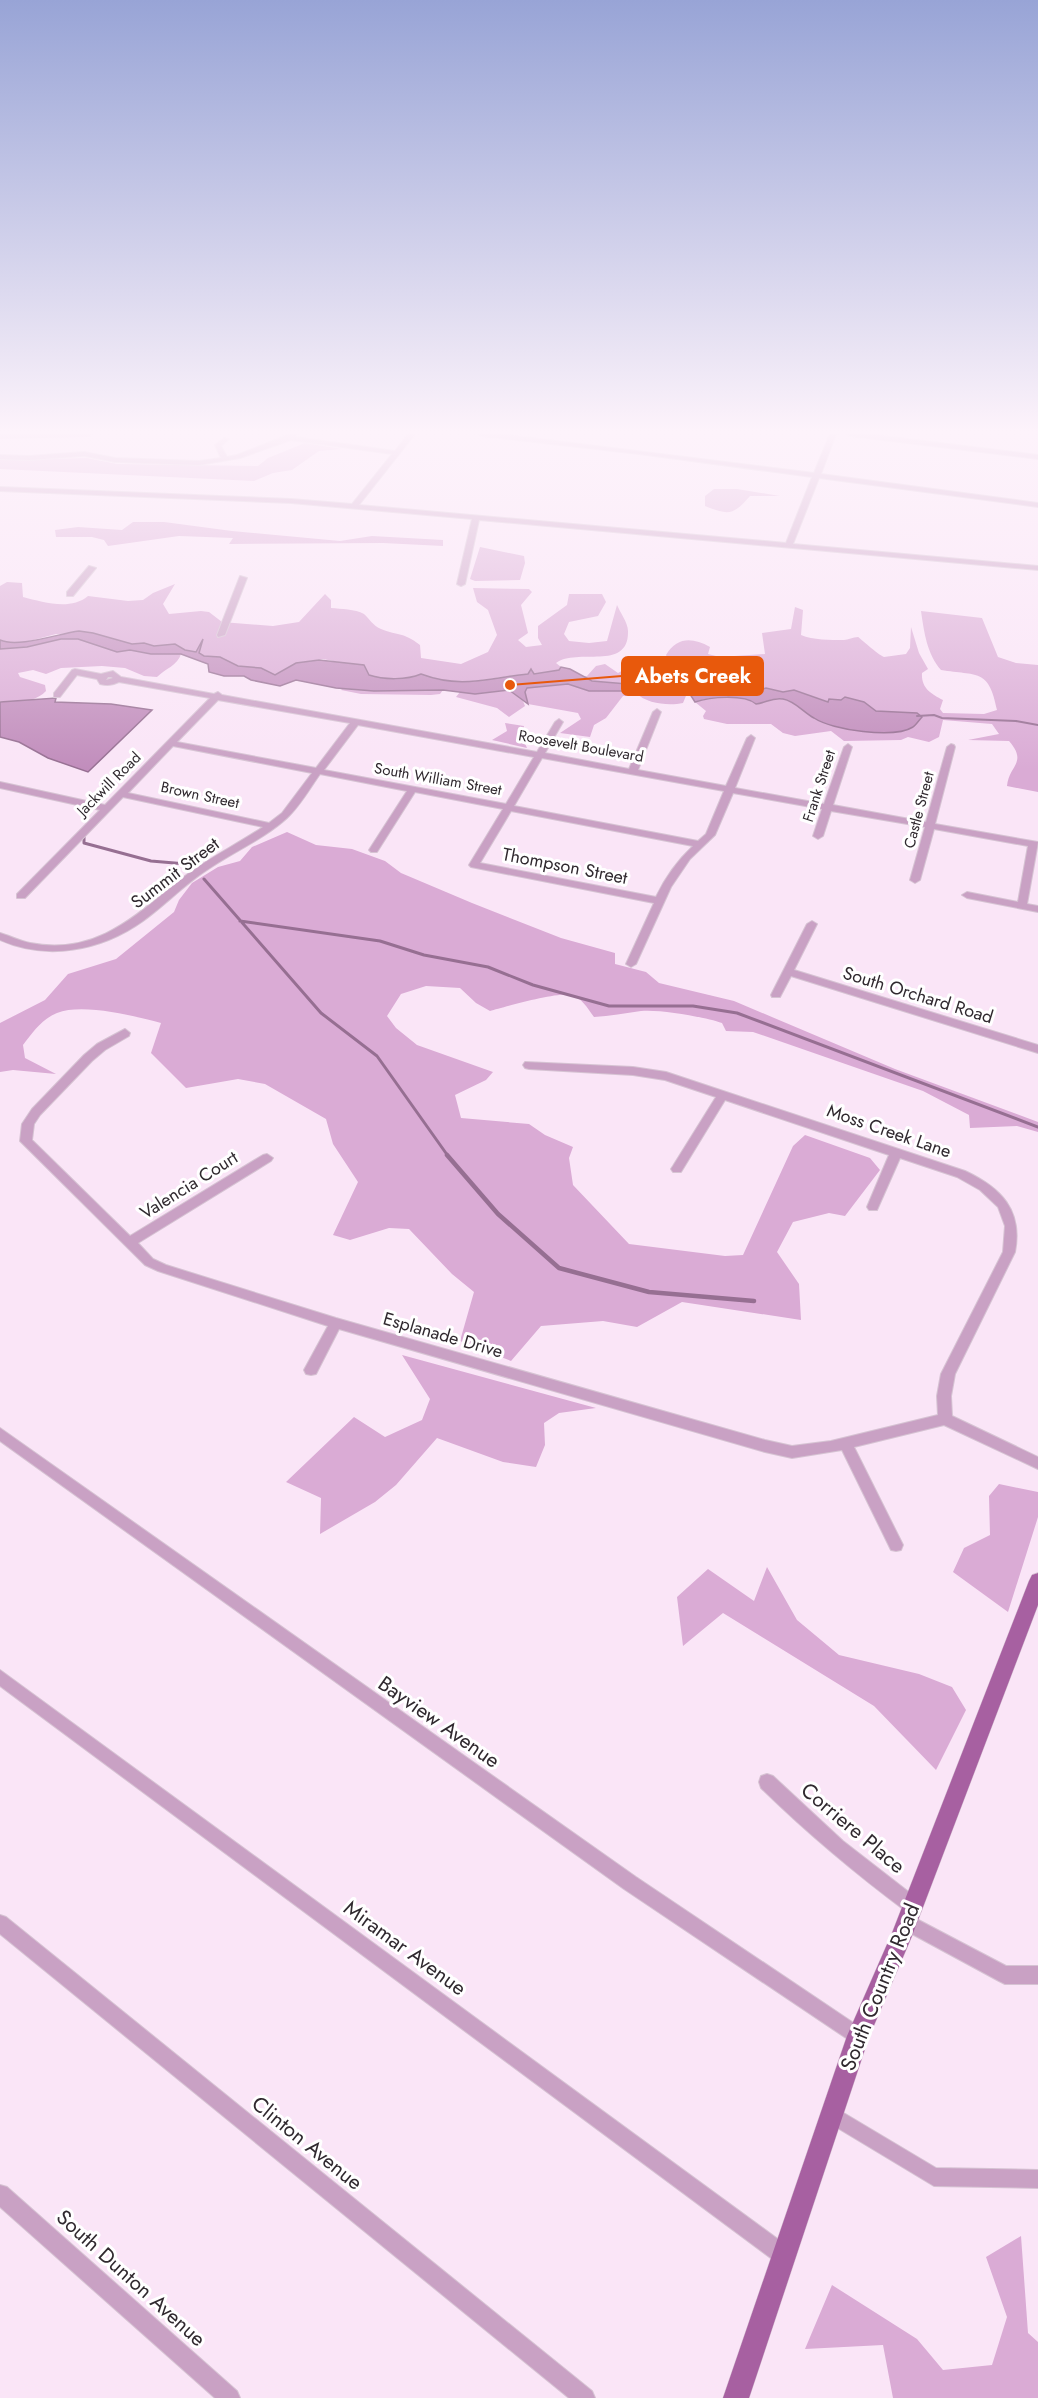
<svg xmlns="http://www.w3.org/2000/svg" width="1038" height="2398" viewBox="0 0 1038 2398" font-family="Jost,sans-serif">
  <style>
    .green { fill: #daabd5 }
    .water { fill: #c18dbc; stroke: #966f92; stroke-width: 1.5 }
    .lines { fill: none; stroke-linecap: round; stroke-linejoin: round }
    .stream-far2 { stroke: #966f92; stroke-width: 2 }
    .stream-far1 { stroke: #966f92; stroke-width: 3 }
    .stream { stroke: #966f92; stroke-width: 4.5 }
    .minor-casing { stroke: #d6c3d3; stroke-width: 2 }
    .major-casing { stroke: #d6c3d3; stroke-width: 1 }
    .minor { fill: #c9a1c4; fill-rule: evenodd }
    .major { fill: #a760a1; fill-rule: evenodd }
    .labels { text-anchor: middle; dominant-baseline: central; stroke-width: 6; stroke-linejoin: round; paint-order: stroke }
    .far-street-label { font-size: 15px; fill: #30292f; stroke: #fff }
    .street-label { font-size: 18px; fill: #30292f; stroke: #fff }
    .near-street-label { font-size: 21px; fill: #30292f; stroke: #fff }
    .leader { fill: none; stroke: #e8590c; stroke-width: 2 }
    .callout-dot { fill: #e8590c; stroke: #fff; stroke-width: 2 }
    .callout { fill: #e8590c; stroke: #e8590c; stroke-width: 2 }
    .callout-label { font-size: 20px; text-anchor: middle; font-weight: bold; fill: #fff }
  </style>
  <rect width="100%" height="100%" fill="#fae5f7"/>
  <path class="green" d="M0,434H91L90,437L0,439Z
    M305,443L342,449L319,451L292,470L273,473L254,481L0,469V460L87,458L117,464L258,466L268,458Z
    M714,489H737L780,496H750C733,516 728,515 705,506V496Z
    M133,522H164L232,531L340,541L372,536L443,540V546L383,543L229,544L233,538L179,536L108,546L104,540L92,537H56L55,530L78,527L122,530Z
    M480,547L524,556L525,563L520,580L475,581L470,579Z
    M7,582L22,583L23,597C43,602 70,611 88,596L128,601L143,600L153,593L175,584L163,604L169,614L201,611L209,612L222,622L273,626L299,622L325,594L331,600V608C341,609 355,609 364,614C370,619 372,625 381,629C399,636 403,632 420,645L421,658L461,664L488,652L497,635L488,610L477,602L473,588L529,589L532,592L521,605L528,633L518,640L526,647L542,645L538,638V626L567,605L569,594H602L606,602L598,616L569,622L564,634L569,641L589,643L607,641L617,605C620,612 628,623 628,631C629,672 577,647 556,663L561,667L559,670L534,674L532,669L528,674C488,677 461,689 421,674L413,678H376L343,663L323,659L296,663L275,675L261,668L238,666L220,657L204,656L199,653L202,643L196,652L185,650L175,644L154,646L144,643L132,644L93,633L56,634L22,643L2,642L0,640V586Z
    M795,607L803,610L801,635C813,640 830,640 844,640C848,640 853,637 858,637C860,638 877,654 884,657L906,654L910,648L911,627L919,653L928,669L922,673C921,688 931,694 943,700L940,709L943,713L984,714L997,710C989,668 977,676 941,670C927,654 924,632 921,611L982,618L998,657L1016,663L1038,665V792L1007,786C1009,765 1028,763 1009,741L968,740L999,734L992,724L943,720L939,737L929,742L908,737L901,740L844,741L831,731L795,736L783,733L771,724H727L704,719L703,716L706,711L695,702C711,697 743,694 756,704L771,698L829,702L794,690L783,692L766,688L756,691L736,686L732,689L674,682L669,673L674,670L666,655C677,637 692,637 710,647L708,654L720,657L765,654L762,633L791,629Z
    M61,639H78L117,652L130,650L151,654H181C178,665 165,669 157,677L144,676L125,668L102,666L61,668L46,674L33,670L18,673L20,677L45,685L46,691C35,703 15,702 0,701V649L27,647Z
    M605,664L618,673L627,668L649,671L654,682L651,686L592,681L581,676H587L596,666Z
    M568,684L589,691H629V696H623L606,718L594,725L590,737L560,733L581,719L578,713L528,704L525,692L527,688Z
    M343,688L374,691L443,690L440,694L431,695L361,694L341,690Z
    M510,690L523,701L525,706L509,717L497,708L456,697L460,692L475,694Z
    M688,691L683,703C669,706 647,704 636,693L672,694Z
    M505,723L524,726L522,737L527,748L492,740L507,731Z
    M287,832L316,845L352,849L385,861L401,873L472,903L561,938L615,953V964L646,972L659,983L734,1001L895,1069L1038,1122V1132L1017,1126L970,1128L969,1115L923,1091L753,1032L726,1031L722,1023C705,1017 659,1009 641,1011C625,1013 610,1016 594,1017C587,1008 582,997 570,995C558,992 504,1007 490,1011L476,1003L460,988L426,986L401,994L387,1016L396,1028L417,1045L493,1072L486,1080L455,1095L461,1118L529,1124L545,1135L573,1147L569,1158L573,1185L629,1244L725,1256L743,1255L793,1146L805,1135L870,1158L880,1170L845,1216L829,1213L793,1222L777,1252L799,1284L801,1320L682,1302L637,1327L603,1321L541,1326L511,1361L460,1341L474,1292L452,1274L409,1229L389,1228L350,1240L333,1235L358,1182L333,1144L326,1119L265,1084L238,1079L186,1088L151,1053L161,1023C134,1016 83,1003 57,1013C42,1019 33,1032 23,1045L25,1058L56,1074L13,1070L0,1072V1023L45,1000L68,974L116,959L174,912L179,900L192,883L218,867L240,861L252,847Z
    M402,1355L596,1408L559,1413L544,1423L545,1445L536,1467L503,1462L437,1438L396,1485L375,1502L320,1534L321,1498L286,1482L354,1417L385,1437L422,1420L430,1399Z
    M999,1484L1038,1492V1517L1008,1612L953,1572L964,1548L990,1535L989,1496Z
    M767,1567L797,1620L839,1655L919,1674L952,1687L966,1710L936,1770L874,1706L723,1613L683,1646L677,1597L708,1569L754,1601Z
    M1021,2236L1028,2333L1038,2342V2398H893L883,2345L805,2349L832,2285L917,2339L943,2370L992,2365L1007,2317L986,2257Z"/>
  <path class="water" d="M79,631L93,633L132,644L144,643L154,646L175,644L185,650L196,652L203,639L199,653L204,656L220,657L238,666L261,668L275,675L296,663L319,660L364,665L369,675C384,680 407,680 421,674C461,689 488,678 528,674L531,669L534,674L559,670L561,667L570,669L592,681L651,686L654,682L649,671C662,681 659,673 669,673L674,682L732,689L736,686L756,691L766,688L783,692L794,690L828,702L829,699L841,700L845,697L864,702L876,711L917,713L922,717C919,720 916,725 913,727C894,739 832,730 814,718C803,712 795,701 783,699C772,697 766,703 756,704C744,694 710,697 695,702L688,691L672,694H642L629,691H589L568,684L527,688L525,692L528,704L509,690L475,694L443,690L374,691L336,688L296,680L280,686L251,680L244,676H224L209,672L208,664L181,654H151L130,650L117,652L78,639H61L27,647L0,649V640C18,648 57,634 79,631Z
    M56,698L55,702L111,704L152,710L88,772L48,758L19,742L0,737V702Z"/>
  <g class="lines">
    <path class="stream-far2" d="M917,716L934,715L942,718L1016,721L1038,725"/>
    <path class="stream-far1" d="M84,837V843L151,861L198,865
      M204,879L321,1013L377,1056L448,1156
      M240,921L380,941L424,955L488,967L533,985L609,1006H693L737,1013L1038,1127"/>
    <path class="stream" d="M447,1155L498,1214L559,1268L649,1292L754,1301"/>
    <defs>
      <path id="minor" d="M290,434H297L295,437L395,451L408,434H415L359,505L786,543L812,477L639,454L481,436L478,434H499L814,473L830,434H836L821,474L1038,503V507L819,478L793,544L1038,566V570L479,520L465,584L461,586L457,584L472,519L291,503L0,491V487L291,499L352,504L392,454L291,440L240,458L199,465L115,462L84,456L29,460L0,459V455L29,456L84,452L115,458L199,461L221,458L215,445L224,438L229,439L221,446L227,457L237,455Z
        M847,434H867L1038,455V459L850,436Z
        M89,566L96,568L73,596H67V592Z
        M240,576L247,578L225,635L218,637L217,635Z
        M75,669L101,674L113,671L121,677L214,694L218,692L222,695L537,752L555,722L559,719L563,722L545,753L629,769L653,712L657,709L661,712L638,770L726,786L747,738L751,735L755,738L735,788L824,804L844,747L848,744L852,747L833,805L926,822L947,747L951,744L954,745L955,747L935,824L1038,842L1027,904L1038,906V912L967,898L962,895L967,892L1018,902L1028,846L934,829L920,880L915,883L910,880L925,827L831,811L823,836L818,839L813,836L822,809L733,793L715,835L690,859L671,887L636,964L631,967L626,964L654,903L471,867L469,865L503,809L415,792L377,852H371L369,850L407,791L320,774C310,788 300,806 287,818C264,839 233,852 207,870C184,885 165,905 143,921C101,951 47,961 0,940V933C10,936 20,941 30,943C96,956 135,916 181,879C207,859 236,845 263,827L123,797L25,898H17V894L100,810L0,788V782L105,805L210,698L119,682C112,685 108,686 100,684L97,679L77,675L60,697H54V693L72,670ZM108,677H111L113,678L106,680ZM218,700L350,723L316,768L177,742ZM358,725L534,757L506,804L324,770ZM173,746L312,773L282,813L269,823L128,793ZM542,758L724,791L706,834L698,841L514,806ZM511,811L693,846C678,860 665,878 656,897L480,863Z
        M812,921L817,924L794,970L1038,1045V1053L791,976L780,997H772L771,995L807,924Z
        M125,1029L130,1033L129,1036L105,1050L92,1061L40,1115L34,1124L32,1140L130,1236L263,1155L267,1154L273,1158L271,1161L138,1243L153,1259L166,1265L336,1318L765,1440L792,1446L831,1441L938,1415L937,1396L941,1374L1003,1252L1005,1226L998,1207L980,1190L957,1177L900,1158L877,1210H869L867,1207L889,1155L725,1100L681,1172H673L671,1169L673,1166L716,1097L665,1080L633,1075L529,1069L525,1068L523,1065L525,1062L633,1067L666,1072L965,1171C1001,1188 1023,1210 1015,1252L955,1374L951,1396L952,1416L1038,1457V1469L944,1425L854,1447L903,1545L901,1550L896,1551L891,1550L842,1450L792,1458L765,1452L339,1329L316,1374L311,1375L306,1374L304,1370L328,1326L158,1271L145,1265L20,1141L22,1124L32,1109L84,1055L97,1044Z
        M0,1428L636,1877L864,2030L867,2036L864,2042L858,2045L852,2042L624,1889L0,1441Z
        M0,1670L790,2248L793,2255L790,2262L783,2265L776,2262L0,1686Z
        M767,1774L773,1776L843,1841L919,1900L921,1906L919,1912L913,1914L907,1912C856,1874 807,1833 761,1788L759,1782L761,1776Z
        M907,1914L1006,1966H1038V1984H1005L999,1981L901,1928L899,1922L901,1916Z
        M0,1915L6,1917L592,2391L595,2398H569L0,1934Z
        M832,2106L936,2168L1038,2170V2188L934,2186L826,2121L823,2115L826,2109Z
        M0,2185L7,2187L237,2391L240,2398H215L0,2207Z"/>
      <path id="major" d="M1038,1573V1605L912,1936L869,2037L749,2398H723L847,2036L892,1933L1029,1581L1032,1575Z"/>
    </defs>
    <use href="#minor" class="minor-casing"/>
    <use href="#major" class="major-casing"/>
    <use href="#minor" class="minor"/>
    <use href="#major" class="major"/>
  </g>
  <linearGradient id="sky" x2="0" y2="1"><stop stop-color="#98a4d6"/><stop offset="0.56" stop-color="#fdf3fb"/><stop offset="1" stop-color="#fdf3fb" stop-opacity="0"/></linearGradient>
  <rect width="1038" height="770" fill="url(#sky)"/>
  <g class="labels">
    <g class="far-street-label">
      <text transform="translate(581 746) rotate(10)">Roosevelt Boulevard</text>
      <text transform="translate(438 779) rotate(10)">South William Street</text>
      <text transform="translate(109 784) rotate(-45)">Jackwill Road</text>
      <text transform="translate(819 786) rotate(-72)">Frank Street</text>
      <text transform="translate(200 795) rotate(12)">Brown Street</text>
      <text transform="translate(919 810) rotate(-75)">Castle Street</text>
    </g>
    <g class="street-label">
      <text transform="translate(565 866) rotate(11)">Thompson Street</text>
      <text transform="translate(175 873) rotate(-37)">Summit Street</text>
      <text transform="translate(918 995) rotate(17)">South Orchard Road</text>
      <text transform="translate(889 1131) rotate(19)">Moss Creek Lane</text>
      <text transform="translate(189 1185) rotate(-32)">Valencia Court</text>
      <text transform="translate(443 1335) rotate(16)">Esplanade Drive</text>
    </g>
    <g class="near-street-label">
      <text transform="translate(439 1722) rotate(35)">Bayview Avenue</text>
      <text transform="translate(853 1828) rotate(40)">Corriere Place</text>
      <text transform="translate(405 1948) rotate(36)">Miramar Avenue</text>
      <text transform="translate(880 1987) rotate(-68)">South Country Road</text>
      <text transform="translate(307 2143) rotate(39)">Clinton Avenue</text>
      <text transform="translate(131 2278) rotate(42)">South Dunton Avenue</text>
    </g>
  </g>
  <path class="leader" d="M510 685L622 676"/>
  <circle class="callout-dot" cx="510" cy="685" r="6"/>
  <rect class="callout" x="622" y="657" width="141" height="38" rx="6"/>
  <g class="callout-label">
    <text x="693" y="683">Abets Creek</text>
  </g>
</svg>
